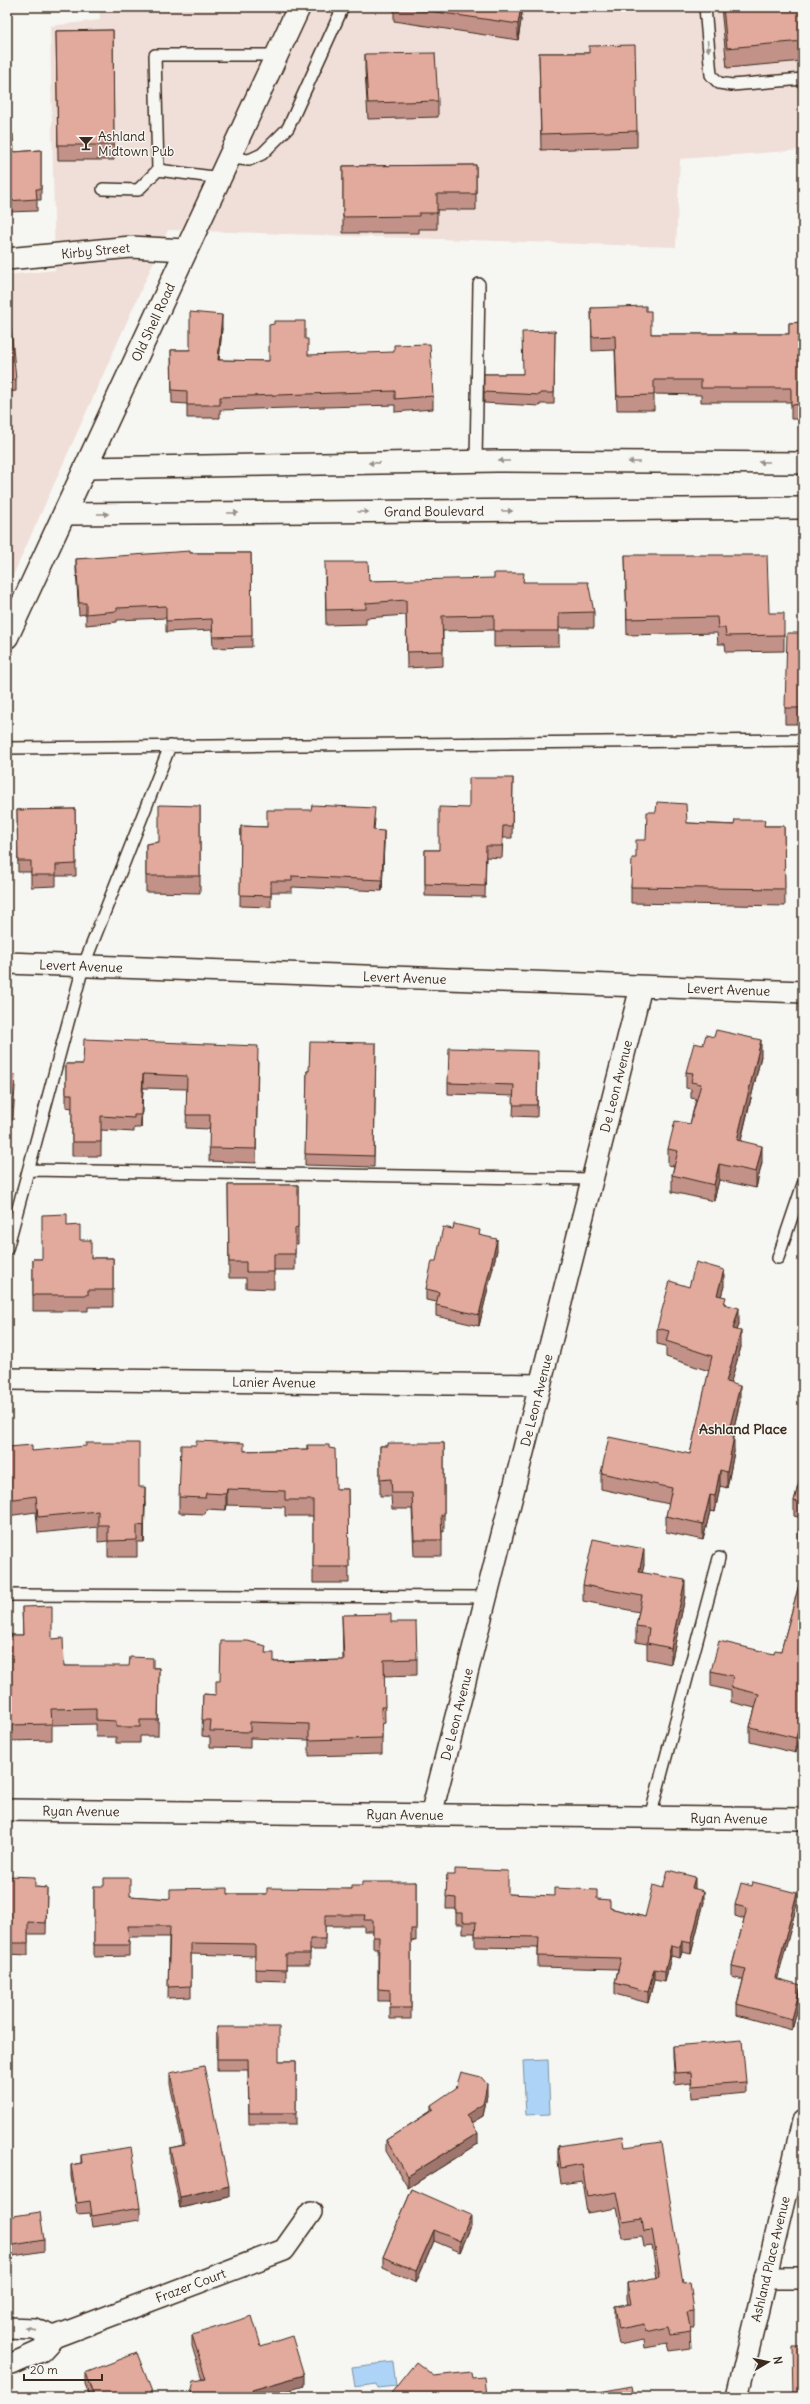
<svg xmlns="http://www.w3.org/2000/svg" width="810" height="2404" viewBox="0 0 810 2404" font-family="Delius,sans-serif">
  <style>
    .built { fill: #f0dfd8 }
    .water { fill: #add4f7; stroke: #7f90a0 }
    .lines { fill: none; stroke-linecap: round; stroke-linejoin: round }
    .lane-casing { stroke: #3b2a1e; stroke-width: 14 }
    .street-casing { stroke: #3b2a1e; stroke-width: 24 }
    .secondary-casing { stroke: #3b2a1e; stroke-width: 25 }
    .lane { stroke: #f6f6f2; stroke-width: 11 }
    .street { stroke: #f6f6f2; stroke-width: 21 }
    .secondary { stroke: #f6f6f2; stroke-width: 22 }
    .wall { fill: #c29187; stroke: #3b2a1e }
    .shaded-wall { fill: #9e766e; stroke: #3b2a1e }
    .building { fill: #e2a99d; stroke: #3b2a1e }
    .oneway { fill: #989088 }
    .labels { text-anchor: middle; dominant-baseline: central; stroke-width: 3; stroke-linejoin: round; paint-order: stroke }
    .poi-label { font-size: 13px; fill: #3b2a1e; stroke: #f6f6f2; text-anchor: start }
    .street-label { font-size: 13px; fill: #3b2a1e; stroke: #f6f6f2 }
    .neighbourhood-label { font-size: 14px; font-weight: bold; fill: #3b2a1e; stroke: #f6f6f2 }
  </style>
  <rect width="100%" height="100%" fill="#f6f6f2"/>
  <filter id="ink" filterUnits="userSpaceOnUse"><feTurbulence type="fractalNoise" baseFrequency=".025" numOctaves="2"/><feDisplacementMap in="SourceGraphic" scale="8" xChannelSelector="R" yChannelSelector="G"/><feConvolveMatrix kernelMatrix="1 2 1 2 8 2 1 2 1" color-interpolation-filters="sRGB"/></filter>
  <g filter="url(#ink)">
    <path class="built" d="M99,7H803V150L680,159L676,247L168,230L7,589V275L55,270L50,26L100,20Z"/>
    <path class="water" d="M548,2060L550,2114L526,2115L523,2061Z
      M393,2362L396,2386L377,2388L376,2384L355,2387L352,2367Z"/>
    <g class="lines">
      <defs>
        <path id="lane" d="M705,7L711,75L719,83L732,85L803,79
          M231,158L249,160L262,154L288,128L343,7
          M221,178L158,170L155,55H277
          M103,189L138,190L158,170
          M476,461L479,284
          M7,748L803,740
          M29,1170L593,1179
          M7,1249L83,967L170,746
          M778,1258L803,1184
          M7,1595L486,1597
          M650,1817L719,1558"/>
        <g id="street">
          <path id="s1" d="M7,259L131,247L185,250"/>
          <path d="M85,468L497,461L803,463"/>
          <path id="s2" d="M64,514L803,508"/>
          <path id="s3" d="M7,963L803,992"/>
          <path id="s4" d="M7,1379L540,1385"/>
          <path id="s5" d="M7,1810L803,1819"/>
          <path id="s6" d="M431,1815L641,987"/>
          <path d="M765,2278H803"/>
          <path d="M7,2328L34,2329L54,2337"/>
          <path id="s7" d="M7,2364H12L41,2351L54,2337L284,2250L311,2212"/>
          <path id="s8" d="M737,2397L803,2121"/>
        </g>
        <g id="secondary">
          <path id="s9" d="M7,637L299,7"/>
        </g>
      </defs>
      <use href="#lane" class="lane-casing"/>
      <use href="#street" class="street-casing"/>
      <use href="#secondary" class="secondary-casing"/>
      <use href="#lane" class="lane"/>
      <use href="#street" class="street"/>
      <use href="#secondary" class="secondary"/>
    </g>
    <path class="wall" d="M394,7H523L518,40L394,21Z
      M721,7H803V61L727,68Z
      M113,30L114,160H58L56,31Z
      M539,53H589L637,131V147L541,150Z
      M365,54L438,101V117L368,119L365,70Z
      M7,135L14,152L41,150V200H37V211L7,212Z
      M476,165V210H437V229H419V233H343V166Z
      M591,308L646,311L651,334H789V323L803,322V419H791V402H701V395L654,394V410H617L615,350L592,351Z
      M7,328L16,380V391L7,392Z
      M222,328L219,360L269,361L305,339L308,355L433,396V409L395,412V405L220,410V418H187V404L172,403L171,350H190Z
      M555,331L554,404H540V406L484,403V374H523Z
      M190,553H251L252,647L213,648L212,630L166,632V618L117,620V622L86,625V614L79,615L76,570V559Z
      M625,555L769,613L784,635V651L726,652L725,644H718L717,633L627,635Z
      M325,577L369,581L524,582L594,612V628H559V646L494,647V630L443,631V666L407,668L406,615L366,618V624L326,625Z
      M803,633V724H785V708Z
      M513,778L512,838H503L502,858L486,857L485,897L425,896V850H439L469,808Z
      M200,806V893L146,892V844L159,842Z
      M75,809L76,876H56V886L31,887V872H18L17,810Z
      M375,819L374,830L384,842L382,891L292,887V892H271V907L240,906L241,826L267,827Z
      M687,823L765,826H784L785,906L631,903V887L636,858L646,840Z
      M376,1043L374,1167L305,1165L307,1071H309Z
      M703,1045L761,1056L741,1141L762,1162L756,1188L719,1180L714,1201L672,1192V1175L674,1166L668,1165V1149L690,1124L696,1099L691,1098V1089L686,1088V1072Z
      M258,1060L256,1163L209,1161L210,1129L186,1128L187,1089L143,1088L141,1128H134V1132L101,1130V1156H72V1108L66,1107V1064H83Z
      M538,1063L537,1117L513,1116L514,1096L448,1094V1083Z
      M7,1075L15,1086L13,1120L7,1119Z
      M228,1185H298V1244H295V1270H274V1289L246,1288V1278H229Z
      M67,1226L80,1240L91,1258H113V1307H88V1311H33V1259H42Z
      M480,1235L497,1250L479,1326L436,1316V1305L437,1302L426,1300V1289L436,1261Z
      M724,1286L721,1296L739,1324L737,1330L741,1347L730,1383L740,1402L732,1435L734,1452L727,1488L720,1486L715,1512L710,1511L703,1540L666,1532V1516L669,1504L601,1489V1473L690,1454L709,1371L666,1357V1346L657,1344V1328L689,1287Z
      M444,1443V1532L442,1531V1556H414L412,1509H392L391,1496H380V1446H388Z
      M307,1445L336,1489H348L349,1583H313V1516H285V1507L227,1505L226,1510L206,1509L205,1514L179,1513V1497L244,1451L307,1449Z
      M7,1451H32L139,1487L145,1503L144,1542H137V1557H108V1541L98,1542V1527L38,1533L36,1512L7,1516Z
      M803,1468V1545L799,1544V1529L802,1518L794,1516V1501Z
      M644,1565L642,1572L685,1597L671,1664L647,1659V1644L636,1642V1626L639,1612L583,1601V1585Z
      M803,1570L796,1753L750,1742V1727L755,1708L731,1702V1691L711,1686V1671L774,1654L781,1651Z
      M22,1607L52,1639L64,1666L159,1668L158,1736H140V1743H116V1737H96V1724L52,1725V1740L10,1741V1737H7V1635H23Z
      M342,1615L391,1622L417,1659V1675L384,1676L385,1723L382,1724V1754L309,1756V1740L250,1738V1748L210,1747V1737L202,1736L203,1694L216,1695L220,1681L266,1653L274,1662L343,1660Z
      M447,1875L508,1894L597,1899L610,1908L645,1917L663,1888H695L704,1902L691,1954L682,1952L680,1958L671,1956L665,1982L654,1980L648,2003L615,1994V1983L618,1969L538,1967V1948L475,1947V1933H463V1924H456V1909H446Z
      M7,1876L35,1887L47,1888L46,1934H28V1955L7,1954Z
      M416,1882V1941L411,1940V2019H390V2001H378V1948H373V1931H364V1926H325V1950H310V1965H286V1981L255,1980V1956L191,1954V1997L168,1998L169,1937H129V1956L94,1957V1886L130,1896L170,1899L228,1894H267L351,1889L362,1886Z
      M797,1904L777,1979L801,1996L792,2030L737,2015V2004L743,1980L732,1977V1966L744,1919L735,1916V1905Z
      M217,2027L279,2061H296V2124H249L248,2070H217Z
      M673,2046L746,2082V2093L692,2098L691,2083L675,2085L673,2057Z
      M170,2073L229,2197L180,2208L170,2159V2148L183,2145L170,2084Z
      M487,2095L483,2116L471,2123L478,2144L408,2188L386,2151V2140L431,2111V2105Z
      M558,2146L625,2147L694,2311V2328H690L691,2348L670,2351L668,2344L645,2348L644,2340L619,2345L615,2323V2306L628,2304L627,2299V2283L657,2278L652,2246L644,2247L642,2236L623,2238L617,2208L587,2213L582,2181L561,2184L558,2162Z
      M81,2155L140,2208V2220L92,2227L90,2213L77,2214L71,2176V2165L81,2163Z
      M412,2189L471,2226L460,2252L434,2241L416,2283L383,2268V2257Z
      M7,2217L44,2240V2251L7,2257Z
      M192,2335L261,2346L304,2386L202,2379L192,2346Z
      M85,2373L154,2397H90L85,2384Z"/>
    <path class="shaded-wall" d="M521,7H523L518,40V24Z
      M222,315V328L218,373V360Z
      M384,831V842L382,891V880Z
      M9,1028V1039L7,1070V1059Z
      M761,1040V1056L737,1156V1140Z
      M143,1074V1088L141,1128V1115Z
      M762,1146V1162L756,1188V1172Z
      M719,1164V1180L714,1201V1185Z
      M497,1239V1250L479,1326V1315Z
      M724,1270V1286L717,1311V1295Z
      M739,1308V1324L733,1345V1329Z
      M741,1331V1347L726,1399V1382Z
      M740,1386V1402L728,1451V1434Z
      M734,1436V1452L727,1488V1472Z
      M720,1470V1486L715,1512V1496Z
      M145,1487V1503L144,1542V1526Z
      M227,1489V1505L226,1510V1494Z
      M710,1495V1511L703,1540V1524Z
      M644,1549V1565L639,1588V1572Z
      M685,1580V1597L671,1664V1648Z
      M803,1713V1728L796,1753V1738Z
      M695,1877V1888L692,1899V1888Z
      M704,1891V1902L691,1954V1943Z
      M797,1893V1904L775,1989V1978Z
      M682,1941V1952L680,1958V1947Z
      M671,1945V1956L665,1982V1971Z
      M654,1969V1980L648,2003V1992Z
      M801,1985V1996L792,2030V2019Z
      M487,2084V2095L483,2116L466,2126V2115Z
      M478,2133V2144L408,2188V2176Z
      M229,2186V2197L180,2208V2197Z
      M471,2215V2226L460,2252V2241Z
      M434,2230V2241L416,2283V2271Z
      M304,2375V2386L267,2397H239L252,2390Z"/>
    <path class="building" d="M402,7H521L518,24Z
      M723,7H803V41L727,48Z
      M113,30L114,145H58L56,31Z
      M635,45L637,131L541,134L539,53H589V46Z
      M435,53L438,101L368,103L365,54Z
      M13,134L14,152L41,150V189H36L37,199L7,201V135Z
      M476,165V194H437V213H419V216L343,217V166Z
      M646,306V311H651V334H789V323L803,322V404L791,405V388H701V380H654V395L617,396L615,336L592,337L591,308Z
      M190,312L222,315L218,360L269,361V325L274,324V321H305V339H308V355L394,352V345L430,344L433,396L395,399V391L220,397V405H187V391L172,390L171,350H190Z
      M11,327L16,380L7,381V328Z
      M555,331L554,393H540V395L484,392V374H523L522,332Z
      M190,551V553H251L252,636L213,637L212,619L166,621V606L117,608V611L86,614V603H79L76,559Z
      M625,555H767L769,613H784V635L726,636L725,628H718L717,617L627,619Z
      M325,562H368L369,581L494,578V573H524L523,582H588L594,612L559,613V631H494V615L442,616L443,651L407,652L406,600L366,603V609L326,610Z
      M787,633H803V708H785Z
      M469,778H513L512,826H503L502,846H486L485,886L425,884V850H439V807L469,808Z
      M657,802L686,804L687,823L734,825L735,820H765L764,826H784L785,889L631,887L632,858H636V840H646L647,812H656Z
      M159,805L200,806V876H146V844L159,842Z
      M312,805L375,808L373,830L384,831L382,880L292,876V881H271V896L240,895L241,826L267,827V810H311Z
      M75,809L76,864L56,865V875H31V861H18L17,810Z
      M7,1028H9L7,1059Z
      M716,1030L761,1040L737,1140L762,1146L756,1172L719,1164L714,1185L672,1175L678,1151L668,1149L675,1121L690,1124L701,1084L691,1082L693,1073L686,1072L694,1043L703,1045L706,1035L714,1037Z
      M84,1039L258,1046L256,1149L209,1148L210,1115H186L187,1076L143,1074L141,1115H134V1118L101,1116V1142H72V1094H66V1064H83Z
      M310,1042L376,1043L374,1156L305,1154L307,1071H309Z
      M449,1048L538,1051L537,1105H513L514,1085L448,1083Z
      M7,1075H15L13,1108H7Z
      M228,1185H298V1227L295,1228V1254H274V1272H246V1262H229Z
      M67,1214V1226L80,1225V1240H91V1258H113V1290H88V1295H33V1259H42V1215Z
      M454,1224L480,1230L479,1235L497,1239L479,1315L436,1305L439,1292L426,1289L432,1261H436L443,1227L453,1229Z
      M696,1262L724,1270L717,1295L726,1297L724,1304L739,1308L733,1329L741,1331L726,1382L740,1386L728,1434L734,1436L727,1472L720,1470L715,1496L710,1495L703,1524L666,1516L672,1488L601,1473L609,1437L690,1454L712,1356L666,1341L669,1331L657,1328L670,1281L689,1287Z
      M196,1441L244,1443V1451L308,1449L307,1445H329V1448L335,1449L336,1489H348L349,1567H313V1500H285V1491L227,1489L226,1494L206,1493L205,1498L179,1497L181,1445H196Z
      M86,1443H139V1487H145L144,1526L137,1525V1540L108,1541V1525H98V1511L38,1517L36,1496L7,1500V1451H9V1447L32,1445V1451L86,1446Z
      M388,1443H444V1515H441L442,1540H414L412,1493H392L391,1479L380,1480V1446H388Z
      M803,1468V1504L794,1501Z
      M803,1513V1530L799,1529Z
      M593,1539L644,1549L639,1572L685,1580L671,1648L647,1643L649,1628L636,1626L642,1596L583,1585Z
      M803,1570V1713L796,1738L750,1727L759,1694L731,1687L733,1676L711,1671L719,1641L774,1654L775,1650L781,1651Z
      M52,1606V1639L63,1638L64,1666H129L130,1657L153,1658V1668H159L158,1720H140V1727H116V1721L96,1720V1708L51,1709L52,1724L10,1725V1721H7V1635H23L22,1607Z
      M391,1614V1622H416L417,1659L384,1660L385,1707H381L382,1738L309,1740V1724L250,1722V1732L210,1731L211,1720H202L203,1694L216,1695V1681H220L221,1641H248L266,1646L265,1653H274V1662L344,1660L342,1615Z
      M455,1869L508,1871V1894L554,1896V1888L597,1890V1899L610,1900V1908L645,1917L653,1885L663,1888L668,1870L695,1877L692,1888L704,1891L691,1943L682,1941L680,1947L671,1945L665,1971L654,1969L648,1992L615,1983L621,1958L538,1956L539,1937L475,1936L476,1922H463V1913H456V1898L446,1897L447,1875H455Z
      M7,1876L35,1877V1887L47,1888L46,1923L28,1922V1943H7Z
      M104,1878H130V1896L170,1899V1889L228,1888V1894H267V1888L351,1889V1886H362V1882H416V1929H411V2008H390V1990L378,1989L379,1937H373V1920H364L365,1915H325V1939H310V1954H286V1970L255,1969V1944L191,1943V1986L168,1987L170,1926H128L129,1945H94V1886H104Z
      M753,1882L797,1893L775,1978L801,1985L792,2019L737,2004L746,1969L732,1966L747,1908L735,1905L741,1883L752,1886Z
      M217,2027H279V2061H296V2113H249L248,2059H217Z
      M742,2040L746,2082L692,2086L691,2072L675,2073L673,2046Z
      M204,2066L229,2186L180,2197L170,2148L185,2145L170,2073Z
      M461,2072L481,2077L487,2084L483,2104L466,2115L478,2133L408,2176L386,2140L433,2110L431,2105L456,2088Z
      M623,2136L625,2147L661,2142L683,2283L690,2282L694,2311L687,2312L691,2332L670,2335L668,2327L645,2332L644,2324L619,2329L615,2306L631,2304L627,2283L660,2277L652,2230L644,2231L642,2219L623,2222L617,2192L587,2197L582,2164L561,2168L558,2146Z
      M131,2147L140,2208L92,2216L90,2201L77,2203L71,2165L82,2163L81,2155Z
      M412,2189L471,2215L460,2241L434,2230L416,2271L383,2257Z
      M40,2212L44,2240L7,2246V2217Z
      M252,2316L261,2346L292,2336L304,2375L252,2390L253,2393L239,2397H190L194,2381L206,2379L192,2335Z
      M793,2347H803V2397H794Z
      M137,2353L154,2397H94L85,2373Z
      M416,2362L434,2376L471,2372L472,2378L485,2377L487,2397H388Z
      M632,2386L634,2397H572Z"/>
    <defs><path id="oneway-solid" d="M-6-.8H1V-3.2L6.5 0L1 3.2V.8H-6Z"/></defs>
    <g class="oneway">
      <use href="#oneway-solid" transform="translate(708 46) rotate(85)"/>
      <use href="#oneway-solid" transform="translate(504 461) rotate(-180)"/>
      <use href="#oneway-solid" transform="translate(634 462) rotate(-180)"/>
      <use href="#oneway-solid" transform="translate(764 462) rotate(-180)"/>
      <use href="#oneway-solid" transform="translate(374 463) rotate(179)"/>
      <use href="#oneway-solid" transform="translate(507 511)"/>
      <use href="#oneway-solid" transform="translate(363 512)"/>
      <use href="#oneway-solid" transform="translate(233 513)"/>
      <use href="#oneway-solid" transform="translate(103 514)"/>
      <use href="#oneway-solid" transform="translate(31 2329) rotate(-172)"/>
    </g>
  </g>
  <defs>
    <symbol id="bar-bare" viewBox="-9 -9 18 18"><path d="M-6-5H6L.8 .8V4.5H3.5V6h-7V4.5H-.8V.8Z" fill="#3b2a1e" stroke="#f6f6f2" stroke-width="2.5" paint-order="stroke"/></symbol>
  </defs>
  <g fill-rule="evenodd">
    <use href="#bar-bare" x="75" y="132" width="22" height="22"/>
  </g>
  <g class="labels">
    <g class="poi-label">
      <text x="98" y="136">Ashland<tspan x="98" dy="15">Midtown Pub</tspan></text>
    </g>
    <g class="street-label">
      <text stroke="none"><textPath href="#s1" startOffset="89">Kirby Street</textPath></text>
      <text stroke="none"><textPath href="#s9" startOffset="347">Old Shell Road</textPath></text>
      <text stroke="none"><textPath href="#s2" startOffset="370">Grand Boulevard</textPath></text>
      <text stroke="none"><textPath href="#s3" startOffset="74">Levert Avenue</textPath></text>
      <text stroke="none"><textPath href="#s3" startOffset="398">Levert Avenue</textPath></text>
      <text stroke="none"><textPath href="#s3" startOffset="722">Levert Avenue</textPath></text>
      <text stroke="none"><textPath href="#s6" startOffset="752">De Leon Avenue</textPath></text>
      <text stroke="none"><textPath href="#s4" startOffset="267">Lanier Avenue</textPath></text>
      <text stroke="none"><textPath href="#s6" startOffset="428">De Leon Avenue</textPath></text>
      <text stroke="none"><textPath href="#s6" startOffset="104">De Leon Avenue</textPath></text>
      <text stroke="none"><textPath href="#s5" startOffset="74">Ryan Avenue</textPath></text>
      <text stroke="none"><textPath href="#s5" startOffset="398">Ryan Avenue</textPath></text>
      <text stroke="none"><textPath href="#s5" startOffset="722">Ryan Avenue</textPath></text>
      <text stroke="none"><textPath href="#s8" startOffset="142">Ashland Place Avenue</textPath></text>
      <text stroke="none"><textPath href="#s7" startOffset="202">Frazer Court</textPath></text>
    </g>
    <g class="neighbourhood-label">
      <text x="743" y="1429">Ashland Place</text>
    </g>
  </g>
  <rect width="810" height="2404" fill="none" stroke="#f6f6f2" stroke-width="24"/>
  <rect x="12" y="12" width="786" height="2380" fill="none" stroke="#3b2a1e" stroke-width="1.5" filter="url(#ink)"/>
  <g transform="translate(768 2362) rotate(80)" stroke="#f6f6f2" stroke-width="3" paint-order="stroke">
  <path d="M0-3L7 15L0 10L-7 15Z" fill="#3b2a1e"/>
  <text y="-6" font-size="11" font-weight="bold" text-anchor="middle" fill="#3b2a1e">N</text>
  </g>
  <path d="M24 2374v6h78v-6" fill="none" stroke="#3b2a1e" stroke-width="2"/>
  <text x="30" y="2374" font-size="12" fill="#3b2a1e" stroke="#f6f6f2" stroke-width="3" paint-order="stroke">20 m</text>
</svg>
